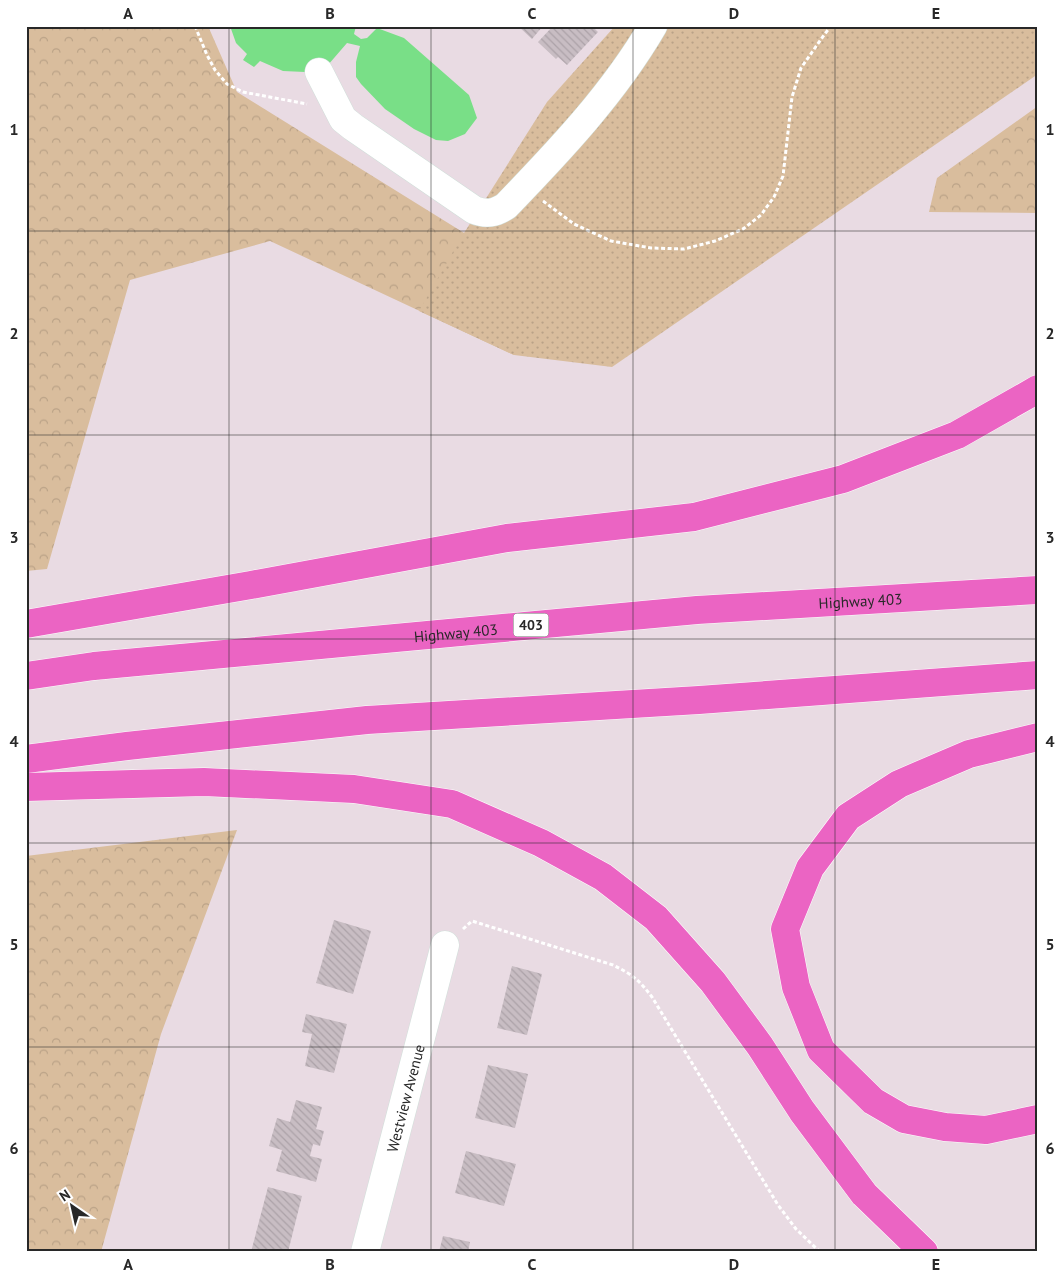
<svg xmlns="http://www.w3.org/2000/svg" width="1064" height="1278" viewBox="0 0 1064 1278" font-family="'PT Sans',sans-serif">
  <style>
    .forest { fill: url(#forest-crowns) }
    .park { fill: url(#park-dots) }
    .water { fill: #79df87 }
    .building { fill: url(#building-back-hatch) }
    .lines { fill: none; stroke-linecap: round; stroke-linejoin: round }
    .minor-casing { stroke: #d1dfda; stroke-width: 29 }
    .highway-casing { stroke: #fff; stroke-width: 29 }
    .path { stroke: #fff; stroke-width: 3; stroke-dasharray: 4 2.5; stroke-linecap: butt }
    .minor { stroke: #fff; stroke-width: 28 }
    .highway { stroke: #eb64c3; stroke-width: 28 }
    .grid { fill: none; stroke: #282828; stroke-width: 1; stroke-opacity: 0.55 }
    .labels { text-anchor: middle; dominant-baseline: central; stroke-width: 4; stroke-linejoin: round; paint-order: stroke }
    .shield { fill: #fff; stroke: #686868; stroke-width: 1 }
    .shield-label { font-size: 14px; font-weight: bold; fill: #282828 }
    .street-label { font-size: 15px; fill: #282828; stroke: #fff }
    .neatline { fill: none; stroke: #282828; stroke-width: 2 }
    .grid-label { font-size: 16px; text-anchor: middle; font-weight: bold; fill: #282828 }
  </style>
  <defs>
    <pattern id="forest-crowns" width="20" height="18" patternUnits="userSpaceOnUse" patternTransform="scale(1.25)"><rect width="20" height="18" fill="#d9bd9d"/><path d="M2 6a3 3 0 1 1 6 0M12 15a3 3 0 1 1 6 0" fill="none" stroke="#baa287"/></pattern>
    <pattern id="park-dots" width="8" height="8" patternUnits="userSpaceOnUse" patternTransform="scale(1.25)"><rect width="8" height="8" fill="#d9bd9d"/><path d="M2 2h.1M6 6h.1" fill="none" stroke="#baa287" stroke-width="1.8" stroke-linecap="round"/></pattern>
    <pattern id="building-back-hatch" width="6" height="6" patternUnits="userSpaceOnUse" patternTransform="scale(1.25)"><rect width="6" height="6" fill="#c8bdc3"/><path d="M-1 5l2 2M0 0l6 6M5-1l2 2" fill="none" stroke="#aca2a8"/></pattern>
  </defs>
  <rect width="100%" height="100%" fill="#e9dbe3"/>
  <path class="forest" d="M26,26H208L237,92L585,308L514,355L270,241L130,280L47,569L26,571Z
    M1038,106V213L929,212L937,178Z
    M237,830L161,1034L101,1252H26V856Z"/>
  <path class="park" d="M615,26H1038V74L612,367L514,355L419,311L464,233L547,102Z"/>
  <path class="water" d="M230,26H356L354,34L361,39L367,38L377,28L404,38L469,95L477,118L465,134L448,141L436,140L414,129L385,109L361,84L356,77V62L360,46L347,43L328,65L305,72L283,71L260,61L254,67L243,60L247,54L236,43Z"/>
  <path class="building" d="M518,26H543L532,39Z
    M553,26H592L598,32L567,65L558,57L556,59L538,42Z
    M334,920L371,931L353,994L316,983Z
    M512,966L542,974L527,1035L497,1028Z
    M306,1014L347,1024L334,1073L305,1066L312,1034L302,1032Z
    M488,1065L528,1074L515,1128L475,1118Z
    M296,1100L322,1107L316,1129L324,1131L320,1146L313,1144L310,1156L322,1159L316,1182L276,1171L282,1150L269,1146L277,1118L290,1122Z
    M466,1151L516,1164L504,1206L455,1193Z
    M268,1187L302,1196L288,1252H251Z
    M443,1236L470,1242L468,1252H439Z"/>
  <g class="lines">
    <defs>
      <g id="minor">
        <path d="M319,72L343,119L353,127L474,210C487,215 495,213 506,206C560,150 614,93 653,26"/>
        <path id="s1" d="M365,1252L445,945"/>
      </g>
      <g id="highway">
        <path d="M26,624L251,585L507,538L694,517L843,479L957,435L1038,389"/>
        <path id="s2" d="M26,676L94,666L697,610L1038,590"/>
        <path d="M1038,737L969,754L899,784L848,817L810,868L785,929L796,987L821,1050L873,1101L904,1119L945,1127L986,1130L1038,1119"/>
        <path d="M26,759L127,746L367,720L699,700L1038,675"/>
        <path d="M26,787L204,782L354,789L452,804L541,843L603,877L656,918L713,982L760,1046L802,1111L864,1194L924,1252"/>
      </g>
    </defs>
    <use href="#minor" class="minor-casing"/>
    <use href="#highway" class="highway-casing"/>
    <path class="path" d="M195,26L207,55L215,70L227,84L243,92L307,104
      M543,201L574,224L611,241L651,248L684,249L715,241L743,229L761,215L774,197L783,176L792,97L801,68L824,35L831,26
      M463,929L472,921L613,965C633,975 639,980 652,997L778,1205L796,1229L820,1252"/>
    <use href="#minor" class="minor"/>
    <use href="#highway" class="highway"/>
  </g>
  <path class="grid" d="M229,26V1252M431,26V1252M633,26V1252M835,26V1252M26,231H1038M26,435H1038M26,639H1038M26,843H1038M26,1047H1038"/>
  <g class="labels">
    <rect class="shield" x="513.5" y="613.5" width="35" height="23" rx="4"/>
    <g class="shield-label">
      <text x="531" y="625">403</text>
    </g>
    <g class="street-label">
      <text stroke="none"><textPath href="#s2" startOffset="838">Highway 403</textPath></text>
      <text stroke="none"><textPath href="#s2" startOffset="432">Highway 403</textPath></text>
      <text stroke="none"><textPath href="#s1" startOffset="159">Westview Avenue</textPath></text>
    </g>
  </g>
  <rect width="1064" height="1278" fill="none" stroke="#ffffff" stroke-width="55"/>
  <g transform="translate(72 1206) rotate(326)" stroke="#ffffff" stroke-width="4" paint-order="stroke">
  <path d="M0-4L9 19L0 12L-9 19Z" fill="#282828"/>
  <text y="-8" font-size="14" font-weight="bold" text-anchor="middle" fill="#282828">N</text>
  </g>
  <rect x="28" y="28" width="1008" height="1222" class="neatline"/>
  <g class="grid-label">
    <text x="128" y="19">A</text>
    <text x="330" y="19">B</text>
    <text x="532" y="19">C</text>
    <text x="734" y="19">D</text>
    <text x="936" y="19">E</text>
    <text x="14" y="135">1</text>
    <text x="1050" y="135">1</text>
    <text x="14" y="339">2</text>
    <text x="1050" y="339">2</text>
    <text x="14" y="543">3</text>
    <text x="1050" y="543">3</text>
    <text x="14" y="747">4</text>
    <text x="1050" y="747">4</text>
    <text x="14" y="950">5</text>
    <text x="1050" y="950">5</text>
    <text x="14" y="1154">6</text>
    <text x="1050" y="1154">6</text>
    <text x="128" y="1270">A</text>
    <text x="330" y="1270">B</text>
    <text x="532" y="1270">C</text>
    <text x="734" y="1270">D</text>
    <text x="936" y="1270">E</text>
  </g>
</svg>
